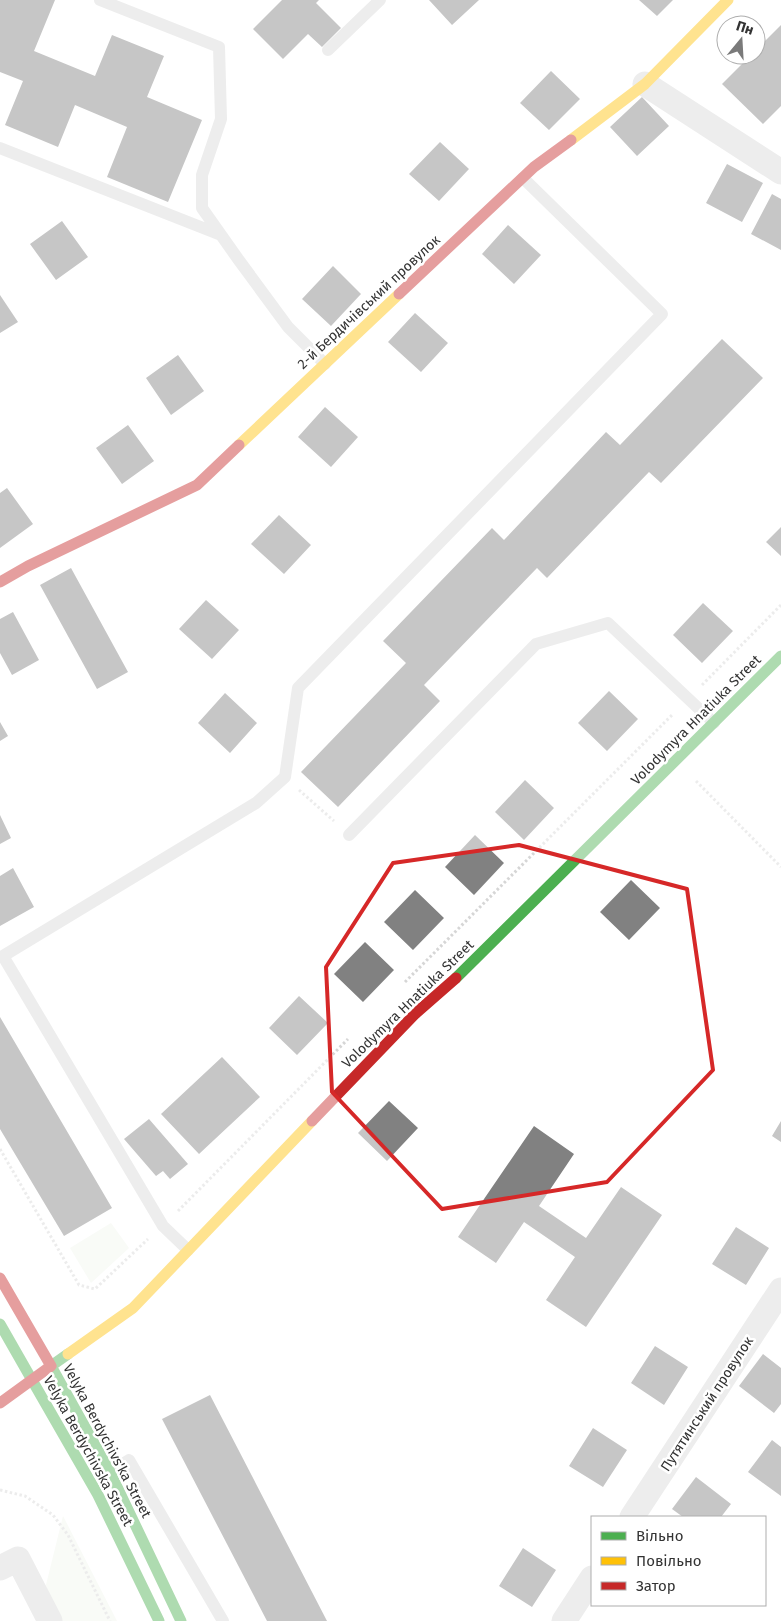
<svg xmlns="http://www.w3.org/2000/svg" width="781" height="1621" viewBox="0 0 781 1621" font-family="'Fira Sans',sans-serif">
  <style>
    .green { fill: #f1f5ed }
    .building { fill: #818181 }
    .lines { fill: none; stroke-linecap: round; stroke-linejoin: round }
    .path { stroke: #d6d6d6; stroke-width: 3; stroke-dasharray: 2.5 2.5; stroke-linecap: butt }
    .lane { stroke: #d7d7d7; stroke-width: 12 }
    .street { stroke: #d7d7d7; stroke-width: 25 }
    .fast { stroke: #4caf50; stroke-width: 11 }
    .slow { stroke: #ffc107; stroke-width: 11 }
    .jam { stroke: #c62828; stroke-width: 11 }
    .marked { fill: none; stroke: #d62828; stroke-width: 4; stroke-linejoin: round }
    .labels { text-anchor: middle; dominant-baseline: central; stroke-width: 5; stroke-linejoin: round; paint-order: stroke }
    .street-label { font-size: 14px; fill: #333; stroke: #fff }
  </style>
  <rect width="100%" height="100%" fill="#fff"/>
  <path class="green" d="M111,1223L129,1248L91,1283L70,1248Z
    M63,1516L117,1621H56L46,1585Z"/>
  <path class="building" d="M0,0H55L34,51L95,76L112,35L164,56L147,97L202,120L168,202L107,177L127,127L75,105L58,147L5,125L23,81L0,72Z
    M282,0H319L316,3L341,28L322,47L308,34L283,59L253,29Z
    M429,0H479L452,25Z
    M639,0H673L657,16Z
    M781,25V106L763,124L722,84L751,55H756V50Z
    M551,71L580,99L549,130L520,103Z
    M642,97L669,126L637,156L610,127Z
    M440,142L469,169L439,201L409,174Z
    M727,164L763,183L742,222L706,203Z
    M772,194L781,199V250L751,234Z
    M62,221L88,257L56,280L30,244Z
    M508,225L541,255L514,284L482,254Z
    M333,266L361,294L331,326L302,299Z
    M0,295L18,322L0,333Z
    M415,313L448,343L421,372L388,342Z
    M722,339L763,378L661,483L649,472L547,578L537,568L424,685L440,701L338,807L301,772L406,663L383,641L492,528L504,540L606,432L620,445Z
    M178,355L204,391L171,415L146,378Z
    M325,407L358,437L331,467L298,437Z
    M128,425L154,461L122,484L96,448Z
    M7,488L33,524L0,548V493Z
    M279,515L311,545L284,574L251,544Z
    M781,527V556L766,542Z
    M71,568L128,672L97,689L40,585Z
    M206,600L239,630L212,659L179,629Z
    M703,603L733,631L702,663L673,635Z
    M13,612L39,660L12,675L0,653V619Z
    M609,691L638,719L607,751L578,723Z
    M225,693L257,723L230,753L198,723Z
    M0,722L8,736L0,741Z
    M525,780L554,808L524,840L495,812Z
    M0,815L11,838L0,844Z
    M475,835L504,863L474,895L445,867Z
    M13,868L34,907L0,926V876Z
    M631,880L660,908L629,940L600,912Z
    M415,890L444,918L413,950L384,922Z
    M365,942L394,970L363,1002L334,974Z
    M299,996L328,1023L297,1055L269,1028Z
    M0,1017L112,1208L64,1236L0,1129Z
    M222,1057L260,1097L199,1154L161,1114Z
    M389,1101L418,1128L387,1161L358,1133Z
    M149,1119L188,1164L170,1179L163,1171L156,1176L124,1139Z
    M781,1121V1142L772,1136Z
    M534,1126L574,1154L539,1206L586,1238L621,1187L662,1215L586,1327L546,1300L575,1257L524,1222L496,1263L458,1237Z
    M736,1227L769,1248L746,1285L712,1264Z
    M655,1346L688,1367L664,1405L631,1383Z
    M763,1354L781,1368V1404L774,1413L739,1386Z
    M210,1395L327,1621H267L162,1419Z
    M593,1428L627,1450L603,1487L569,1466Z
    M772,1440L781,1447V1496L748,1472Z
    M696,1477L731,1504L721,1517H683L672,1509Z
    M523,1548L556,1570L532,1607L499,1586Z"/>
  <g class="lines">
    <path class="path" d="M702,685L781,605
      M696,781L781,867
      M299,790L334,821
      M405,982L673,714
      M0,1149L79,1285L95,1289L148,1239
      M178,1211L348,1039
      M0,1490L25,1496L53,1515L68,1535L110,1621"/>
    <path class="lane" d="M100,0L219,47L221,119L202,175V208L238,259L288,327L325,364
      M328,50L380,0
      M0,148L221,235
      M349,835L536,644L608,623L714,723
      M188,1250L163,1226L3,956L256,803L285,777L298,688L662,314L523,178
      M110,1472L129,1460L223,1621"/>
    <path class="street" d="M645,84L781,172
      M632,1517L781,1290
      M0,1568L18,1559L50,1621
      M564,1621L592,1578"/>
    <path class="fast" d="M456,978L781,656
      M0,1324L32,1380
      M68,1354L51,1366L110,1472L181,1621
      M32,1380L98,1495L159,1621"/>
    <path class="slow" d="M571,140L645,84L728,0
      M239,445L399,294
      M68,1354L133,1308L312,1121"/>
    <path class="jam" d="M399,294L534,167L571,140
      M0,582L28,566L197,485L239,445
      M312,1121L415,1014L456,978
      M0,1278L51,1366L0,1403"/>
  </g>
  <path d="M0 0H781V1621H0ZM519,845L687,889L713,1070L607,1182L442,1209L332,1092L326,967L393,863Z" fill="#fff" fill-opacity=".55" fill-rule="evenodd"/>
  <path class="marked" d="M519,845L687,889L713,1070L607,1182L442,1209L332,1092L326,967L393,863Z"/>
  <g class="labels">
    <g class="street-label">
      <text transform="translate(369 302) rotate(-43)">2-й Бердичівський провулок</text>
      <text transform="translate(696 720) rotate(-45)">Volodymyra Hnatiuka Street</text>
      <text transform="translate(408 1004) rotate(-44)">Volodymyra Hnatiuka Street</text>
      <text transform="translate(707 1404) rotate(-57)">Путятинський провулок</text>
      <text transform="translate(107 1441) rotate(62)">Velyka Berdychivs'ka Street</text>
      <text transform="translate(88 1451) rotate(61)">Velyka Berdychivska Street</text>
    </g>
  </g>
  <rect x="591" y="1516" width="175" height="90" fill="#ffffff" stroke="#adadad"/>
  <rect x="601" y="1532" width="25" height="8" fill="#4caf50" stroke="#adadad"/>
  <text x="636" y="1541" font-size="15" fill="#333333">Вільно</text>
  <rect x="601" y="1557" width="25" height="8" fill="#ffc107" stroke="#adadad"/>
  <text x="636" y="1566" font-size="15" fill="#333333">Повільно</text>
  <rect x="601" y="1582" width="25" height="8" fill="#c62828" stroke="#adadad"/>
  <text x="636" y="1591" font-size="15" fill="#333333">Затор</text>
  <g transform="translate(741 40) rotate(18)"><circle r="24" fill="#ffffff" stroke="#adadad"/>
  <path d="M0-4L9 19L0 12L-9 19Z" fill="#7a7a7a"/>
  <text y="-8" font-size="14" font-weight="bold" text-anchor="middle" fill="#333333">Пн</text>
  </g>
</svg>
